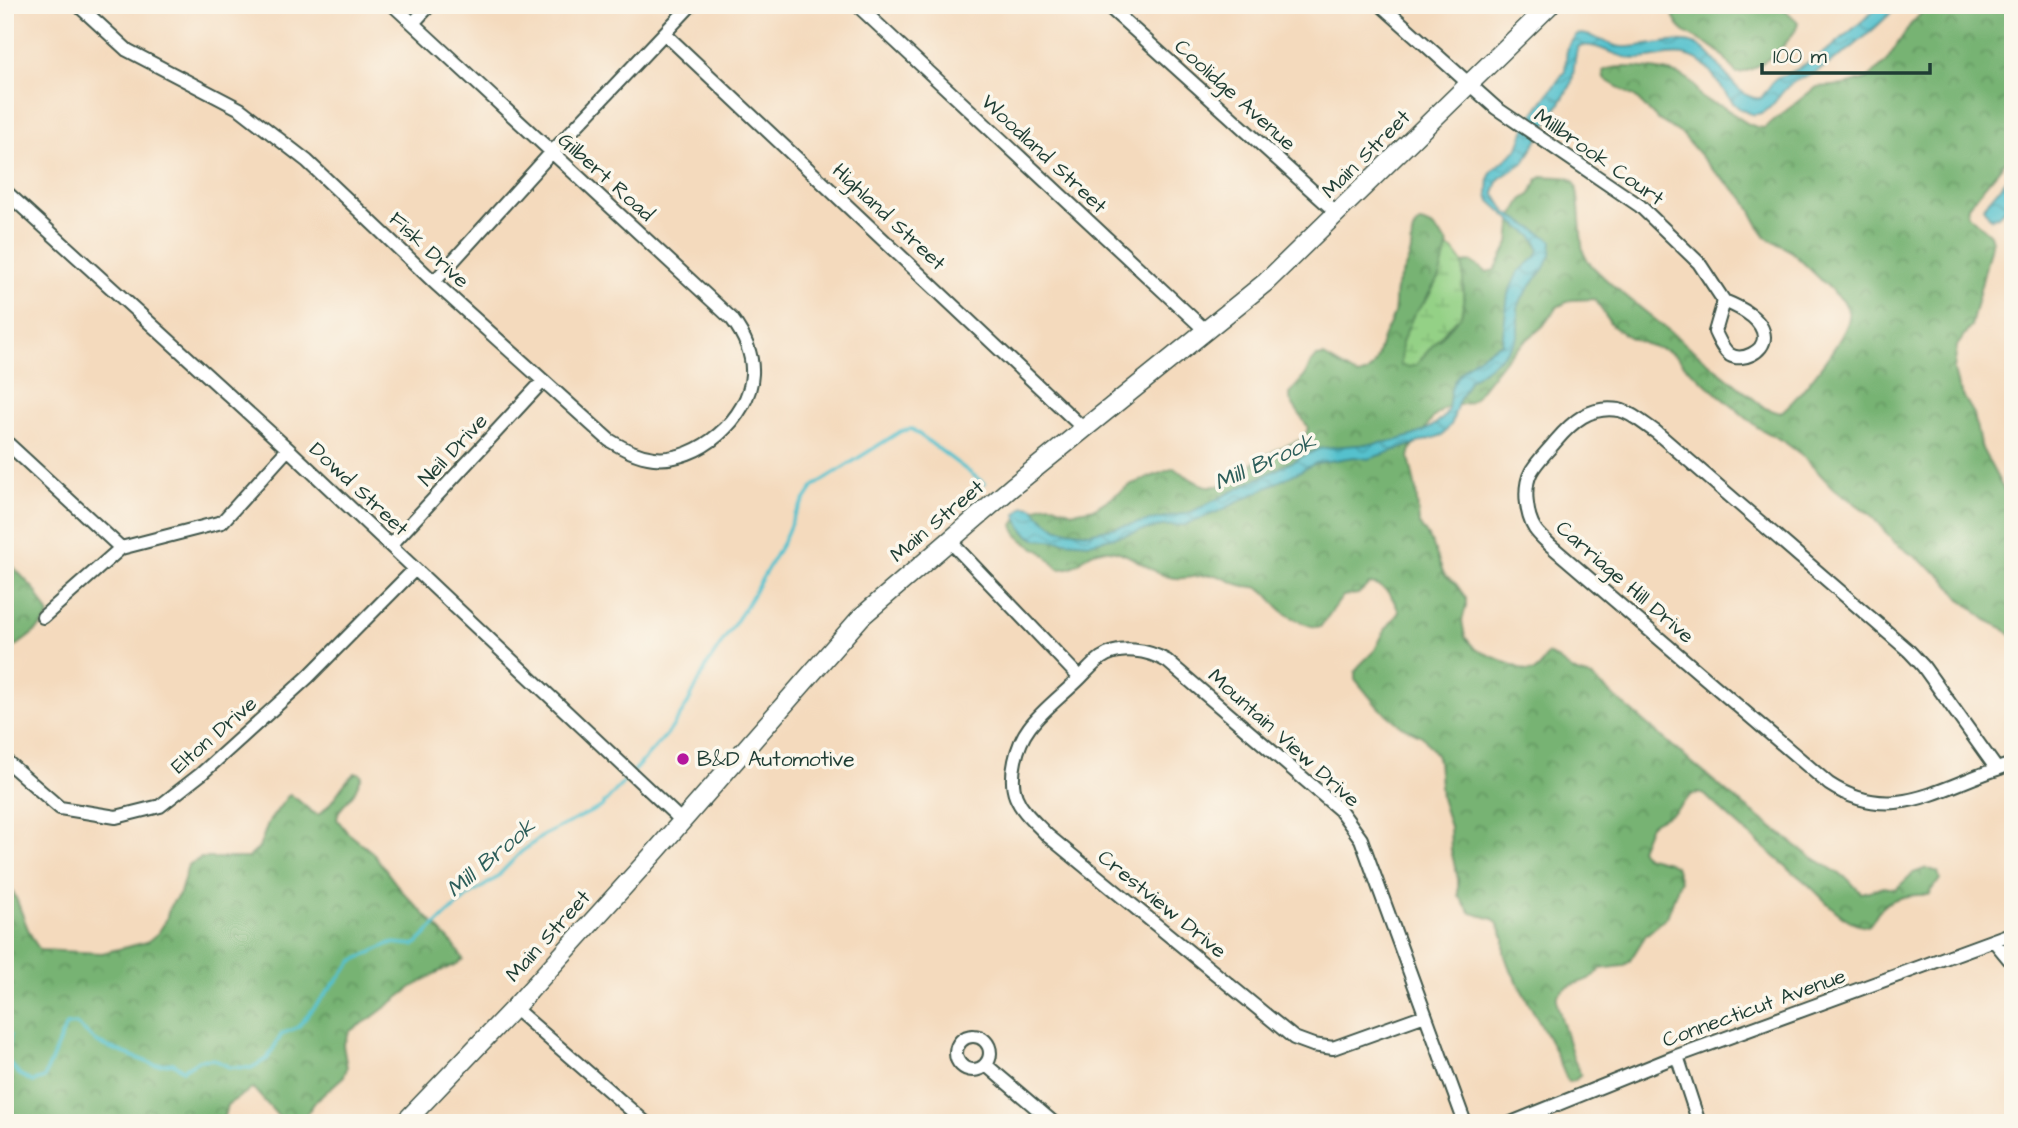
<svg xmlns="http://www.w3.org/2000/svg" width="2018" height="1128" viewBox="0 0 2018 1128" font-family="'Architects Daughter',sans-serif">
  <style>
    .forest { fill: url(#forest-crowns); stroke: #4b7854; stroke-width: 2 }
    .wetland { fill: url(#wetland-marsh); stroke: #5a875d; stroke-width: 2 }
    .water { fill: url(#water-waves); stroke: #3a7f80; stroke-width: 2 }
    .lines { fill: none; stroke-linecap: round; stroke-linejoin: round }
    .stream { stroke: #55c1cd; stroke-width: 3.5 }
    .minor-casing { stroke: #3f5549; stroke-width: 16 }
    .secondary-casing { stroke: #3f5549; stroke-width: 21 }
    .minor { stroke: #fff; stroke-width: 12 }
    .secondary { stroke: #fff; stroke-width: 18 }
    .poi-dot { fill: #b5179e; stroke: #fbf7ec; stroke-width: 2.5 }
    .labels { text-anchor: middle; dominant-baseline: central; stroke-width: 7; stroke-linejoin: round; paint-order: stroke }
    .street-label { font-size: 21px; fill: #1f3d34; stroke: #fbf7ec }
    .poi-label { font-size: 21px; fill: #1f3d34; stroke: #fbf7ec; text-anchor: start }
    .water-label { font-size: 23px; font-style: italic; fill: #2c5e5a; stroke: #fbf7ec }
  </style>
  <defs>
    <pattern id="forest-crowns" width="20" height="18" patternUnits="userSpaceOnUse" patternTransform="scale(1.75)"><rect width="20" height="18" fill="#77b373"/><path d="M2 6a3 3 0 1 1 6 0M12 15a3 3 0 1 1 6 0" fill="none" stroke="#61935f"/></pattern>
    <pattern id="wetland-marsh" width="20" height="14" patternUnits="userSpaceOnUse" patternTransform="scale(1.75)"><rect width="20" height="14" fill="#94d186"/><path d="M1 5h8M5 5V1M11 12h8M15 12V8" fill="none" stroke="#7fb474"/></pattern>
    <pattern id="water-waves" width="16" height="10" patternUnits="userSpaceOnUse" patternTransform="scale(1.75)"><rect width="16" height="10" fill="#55c1cd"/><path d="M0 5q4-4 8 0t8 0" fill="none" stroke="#469ea7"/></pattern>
  </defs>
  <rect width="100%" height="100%" fill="#fbf7ec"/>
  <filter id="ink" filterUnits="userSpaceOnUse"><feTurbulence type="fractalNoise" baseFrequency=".0143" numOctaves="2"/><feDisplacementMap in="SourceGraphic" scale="14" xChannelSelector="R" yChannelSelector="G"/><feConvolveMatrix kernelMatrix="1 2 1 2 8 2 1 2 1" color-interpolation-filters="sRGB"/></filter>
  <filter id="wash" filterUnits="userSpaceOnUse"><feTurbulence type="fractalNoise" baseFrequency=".00686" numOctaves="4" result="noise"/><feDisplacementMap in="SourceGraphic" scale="28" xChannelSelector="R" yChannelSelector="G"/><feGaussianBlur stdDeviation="1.57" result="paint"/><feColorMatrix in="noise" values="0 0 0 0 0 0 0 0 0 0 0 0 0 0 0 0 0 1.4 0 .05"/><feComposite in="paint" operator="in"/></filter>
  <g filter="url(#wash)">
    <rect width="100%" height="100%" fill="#f4dabd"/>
    <path class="forest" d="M1685,5H1780L1798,22C1795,41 1756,74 1736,73C1731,66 1725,57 1718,51C1703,38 1678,37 1673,14Z
      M1929,5H2006L2013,13V153L1968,206L1967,214L1990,234L1992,241L1971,326L1957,346L1954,370L1958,387L1974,414L1980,445L2006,494L2013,497V637L2003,628L1986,620L1961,599L1943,577L1894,542L1870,514L1833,488L1802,455L1783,441L1757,427L1686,367C1671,348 1663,351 1643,343C1634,340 1625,335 1618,330C1605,322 1604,308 1594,299L1571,300L1557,307L1543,326L1507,357L1474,399L1468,403L1445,408L1433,418L1411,449L1409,457L1416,490L1419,523L1432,543L1444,574L1456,584L1466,598V606L1462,621L1465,637L1475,649L1526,671L1534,672L1540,667L1547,654C1559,658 1566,667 1577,673C1583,675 1588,675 1594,679L1730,795L1807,854L1848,879L1861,893L1884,887L1896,889L1913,873L1927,868L1938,872L1940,879L1929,895C1915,894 1891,897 1881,908C1875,914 1874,921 1868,926C1861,925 1853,923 1847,919C1831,910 1818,892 1803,880C1770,853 1736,825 1705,795L1698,793L1691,795L1674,812L1654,822L1649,827L1640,849L1645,856L1668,862L1675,866L1680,881L1667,917L1646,935L1629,962L1623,966L1600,969C1590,985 1569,980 1557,996V1004L1574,1060L1581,1075L1574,1081L1568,1082L1554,1049L1509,967L1504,953V937L1498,924L1493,919L1471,913L1458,895V879L1451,850L1450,827L1441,798L1438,760L1435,753L1422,736L1401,726L1378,707L1355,679V672L1359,666L1375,650L1385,630L1399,612C1393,597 1387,585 1369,584L1358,594L1343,596L1320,627C1308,628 1286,615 1278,607C1272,601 1267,591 1259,588C1252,586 1245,587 1238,584C1229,582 1222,575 1213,575C1197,574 1183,582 1166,576C1144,568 1126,548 1102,550C1084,551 1080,570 1059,569C1053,564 1048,557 1042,552C1030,544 1017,541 1013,525L1017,519L1043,505L1051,504L1072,512L1095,508L1132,484L1174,468C1184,474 1197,485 1208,486C1239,487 1239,470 1260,458C1273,451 1287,445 1300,440L1306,434L1308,427L1290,400V393L1305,376L1311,362L1317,357L1324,356L1358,376C1378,372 1377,353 1383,338C1386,330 1392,321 1394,313C1396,304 1394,294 1397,285C1401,275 1407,266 1410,255C1414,242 1407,229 1422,222L1433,227L1448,244L1440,275L1423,304L1439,340C1444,333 1460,318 1461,314C1467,302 1461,277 1463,263L1471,262L1487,272L1495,270L1509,243L1512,217L1522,200L1531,194L1537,180L1543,176C1553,178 1567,174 1574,182C1580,188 1580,238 1583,251C1587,264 1602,275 1611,284L1765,408L1780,413C1797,400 1845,340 1849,318C1849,312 1847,307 1844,302L1791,251L1765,237L1744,198L1711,168L1683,135L1657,119L1636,98L1604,79L1603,71C1618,62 1673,70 1688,79C1695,84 1696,91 1701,97C1706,102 1714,103 1721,106C1736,114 1746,127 1764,128L1816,87L1846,85L1868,78L1885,63L1910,25Z
      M5,558L35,590L49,615C44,629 17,644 5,655Z
      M355,773H359L362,776L354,793L339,811L337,819L347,832L372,852L400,889L454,945L463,959L457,964L436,973L411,988L370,1019L350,1031L343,1045L347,1068L344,1076L315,1102L306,1115L294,1121L278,1116L253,1088L227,1105L223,1120L226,1123H5V877C21,900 23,928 40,950L102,953L147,942L158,933L166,920L170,906L180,893L188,865L201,858H248L259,848L268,823L287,797L290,795C301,800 307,811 318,815C334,805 340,784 355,773Z"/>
    <path class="wetland" d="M1447,248L1453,250L1463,263V305L1461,316L1449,326L1416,365L1409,367L1401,366L1402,342L1413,316L1429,296L1440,275Z"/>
    <path class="water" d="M1881,5H1899C1874,30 1846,55 1816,72C1808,77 1799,78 1792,83C1778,92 1771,117 1752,114C1726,109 1718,70 1696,59C1672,47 1651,63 1628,58C1612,55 1593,41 1578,47C1573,60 1575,72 1571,85L1524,162L1499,179L1494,193L1506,212L1552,240L1551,255L1544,268L1522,298L1518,308V334L1515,342L1500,358L1469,381L1458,402L1452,423L1443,435L1368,459L1354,457L1316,463L1222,510L1185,525L1162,526L1090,543L1035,539C1023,533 1020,525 1016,514L1024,506L1033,507L1040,516L1058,529L1088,533L1191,512L1318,449C1359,442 1407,449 1442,419C1451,411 1448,399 1451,389C1457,368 1484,352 1502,343L1508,294L1518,272L1536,257L1539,250L1537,242L1532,236L1513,222L1490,201L1488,194L1489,177L1493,170L1517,150L1528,121L1565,71L1567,48L1576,35C1590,31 1607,46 1622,47C1643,48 1678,36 1697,45C1720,56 1735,102 1761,98L1775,79L1796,70L1833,46Z
      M2013,172V201L1998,216L1991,219L1983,207Z"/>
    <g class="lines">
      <path class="stream" d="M5,1031L10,1035L7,1060L19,1074L33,1082L44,1078L66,1025L76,1024L98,1043L155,1065L173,1063L183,1070L199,1060L213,1059L229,1067L251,1068L267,1059L282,1034L298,1027L353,961L391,943L415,945L446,915L470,895L495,879L521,852L544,835L601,807L669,732L687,705L707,665L745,608L783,542L794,516L814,486L901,431L912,429L985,484"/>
    </g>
  </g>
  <g filter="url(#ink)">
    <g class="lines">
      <defs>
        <path id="minor" d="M78,5L127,50L240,109L307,161L434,282L609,440C624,449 637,456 654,458C698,463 750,418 752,374C753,353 744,335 732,319L393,5
          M857,5L1205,330
          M1107,5L1338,214
          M1381,5L1496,108L1640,206L1699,263L1724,301L1715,332C1719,340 1722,349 1730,355C1742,362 1764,352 1764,337C1763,318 1739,307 1724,301
          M413,23L430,5
          M665,34L1085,430
          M5,191L288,449L682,821
          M434,282L551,153L691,5
          M5,441L121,548
          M949,540L1080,678C1087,671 1094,663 1101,658C1120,645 1148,650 1167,661L1340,810L1361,839L1465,1123
          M391,545L543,381
          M43,617L121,548L222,522L288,449
          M1080,678C1064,694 1042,710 1029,728C1017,744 1008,777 1016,797C1022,812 1036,823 1047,835L1294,1038L1313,1045L1333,1048L1425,1015
          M5,760L60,808L116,817L160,806L201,774L308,677L415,569
          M1996,768L1923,666L1909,651L1656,432C1644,424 1632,413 1619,410C1590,405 1572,422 1555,442C1547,452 1537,461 1531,472C1523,487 1526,515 1535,529C1539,535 1545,540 1550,545L1829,784C1896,828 1946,782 2013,764
          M1994,941L2013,964
          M514,1008L646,1123
          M956 1053a17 17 0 1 1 34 0a17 17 0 1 1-34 0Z
          M1677,1056L1699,1123
          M986,1065L1054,1123
          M1511,1123L1677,1056L2013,933"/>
        <path id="secondary" d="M404,1123L514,1008L656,851L861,617L1012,487L1266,282L1550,5"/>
      </defs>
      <use href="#minor" class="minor-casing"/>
      <use href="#secondary" class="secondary-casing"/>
      <use href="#minor" class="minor"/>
      <use href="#secondary" class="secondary"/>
    </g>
  </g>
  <circle class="poi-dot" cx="683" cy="759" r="7"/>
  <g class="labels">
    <g class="street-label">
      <text transform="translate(1235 95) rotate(42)">Coolidge Avenue</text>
      <text transform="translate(1044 154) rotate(43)">Woodland Street</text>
      <text transform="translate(1366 154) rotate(-45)">Main Street</text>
      <text transform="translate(1599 157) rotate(35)">Millbrook Court</text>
      <text transform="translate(606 177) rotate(42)">Gilbert Road</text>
      <text transform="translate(889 217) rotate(43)">Highland Street</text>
      <text transform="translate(429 250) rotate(43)">Fisk Drive</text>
      <text transform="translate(453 450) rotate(-47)">Neil Drive</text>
      <text transform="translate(359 489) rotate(43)">Dowd Street</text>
      <text transform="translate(937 521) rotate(-40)">Main Street</text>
      <text transform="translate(1625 582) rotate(41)">Carriage Hill Drive</text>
      <text transform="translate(214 735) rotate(-41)">Elton Drive</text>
      <text transform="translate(1284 738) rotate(42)">Mountain View Drive</text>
      <text transform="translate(1162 904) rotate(39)">Crestview Drive</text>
      <text transform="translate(548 936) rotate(-48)">Main Street</text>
      <text transform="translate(1754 1008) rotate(-20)">Connecticut Avenue</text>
    </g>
    <g class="poi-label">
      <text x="697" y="759">B&amp;D Automotive</text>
    </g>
    <g class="water-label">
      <text transform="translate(1265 462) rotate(-24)">Mill Brook</text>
      <text transform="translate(491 858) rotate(-40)">Mill Brook</text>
    </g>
  </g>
  <rect width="2018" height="1128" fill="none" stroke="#fbf7ec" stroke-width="28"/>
  <path d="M1762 63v10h168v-10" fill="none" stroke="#1f3d34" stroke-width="3.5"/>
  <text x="1773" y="63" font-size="21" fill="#1f3d34" stroke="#fbf7ec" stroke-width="5" paint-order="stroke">100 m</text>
</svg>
